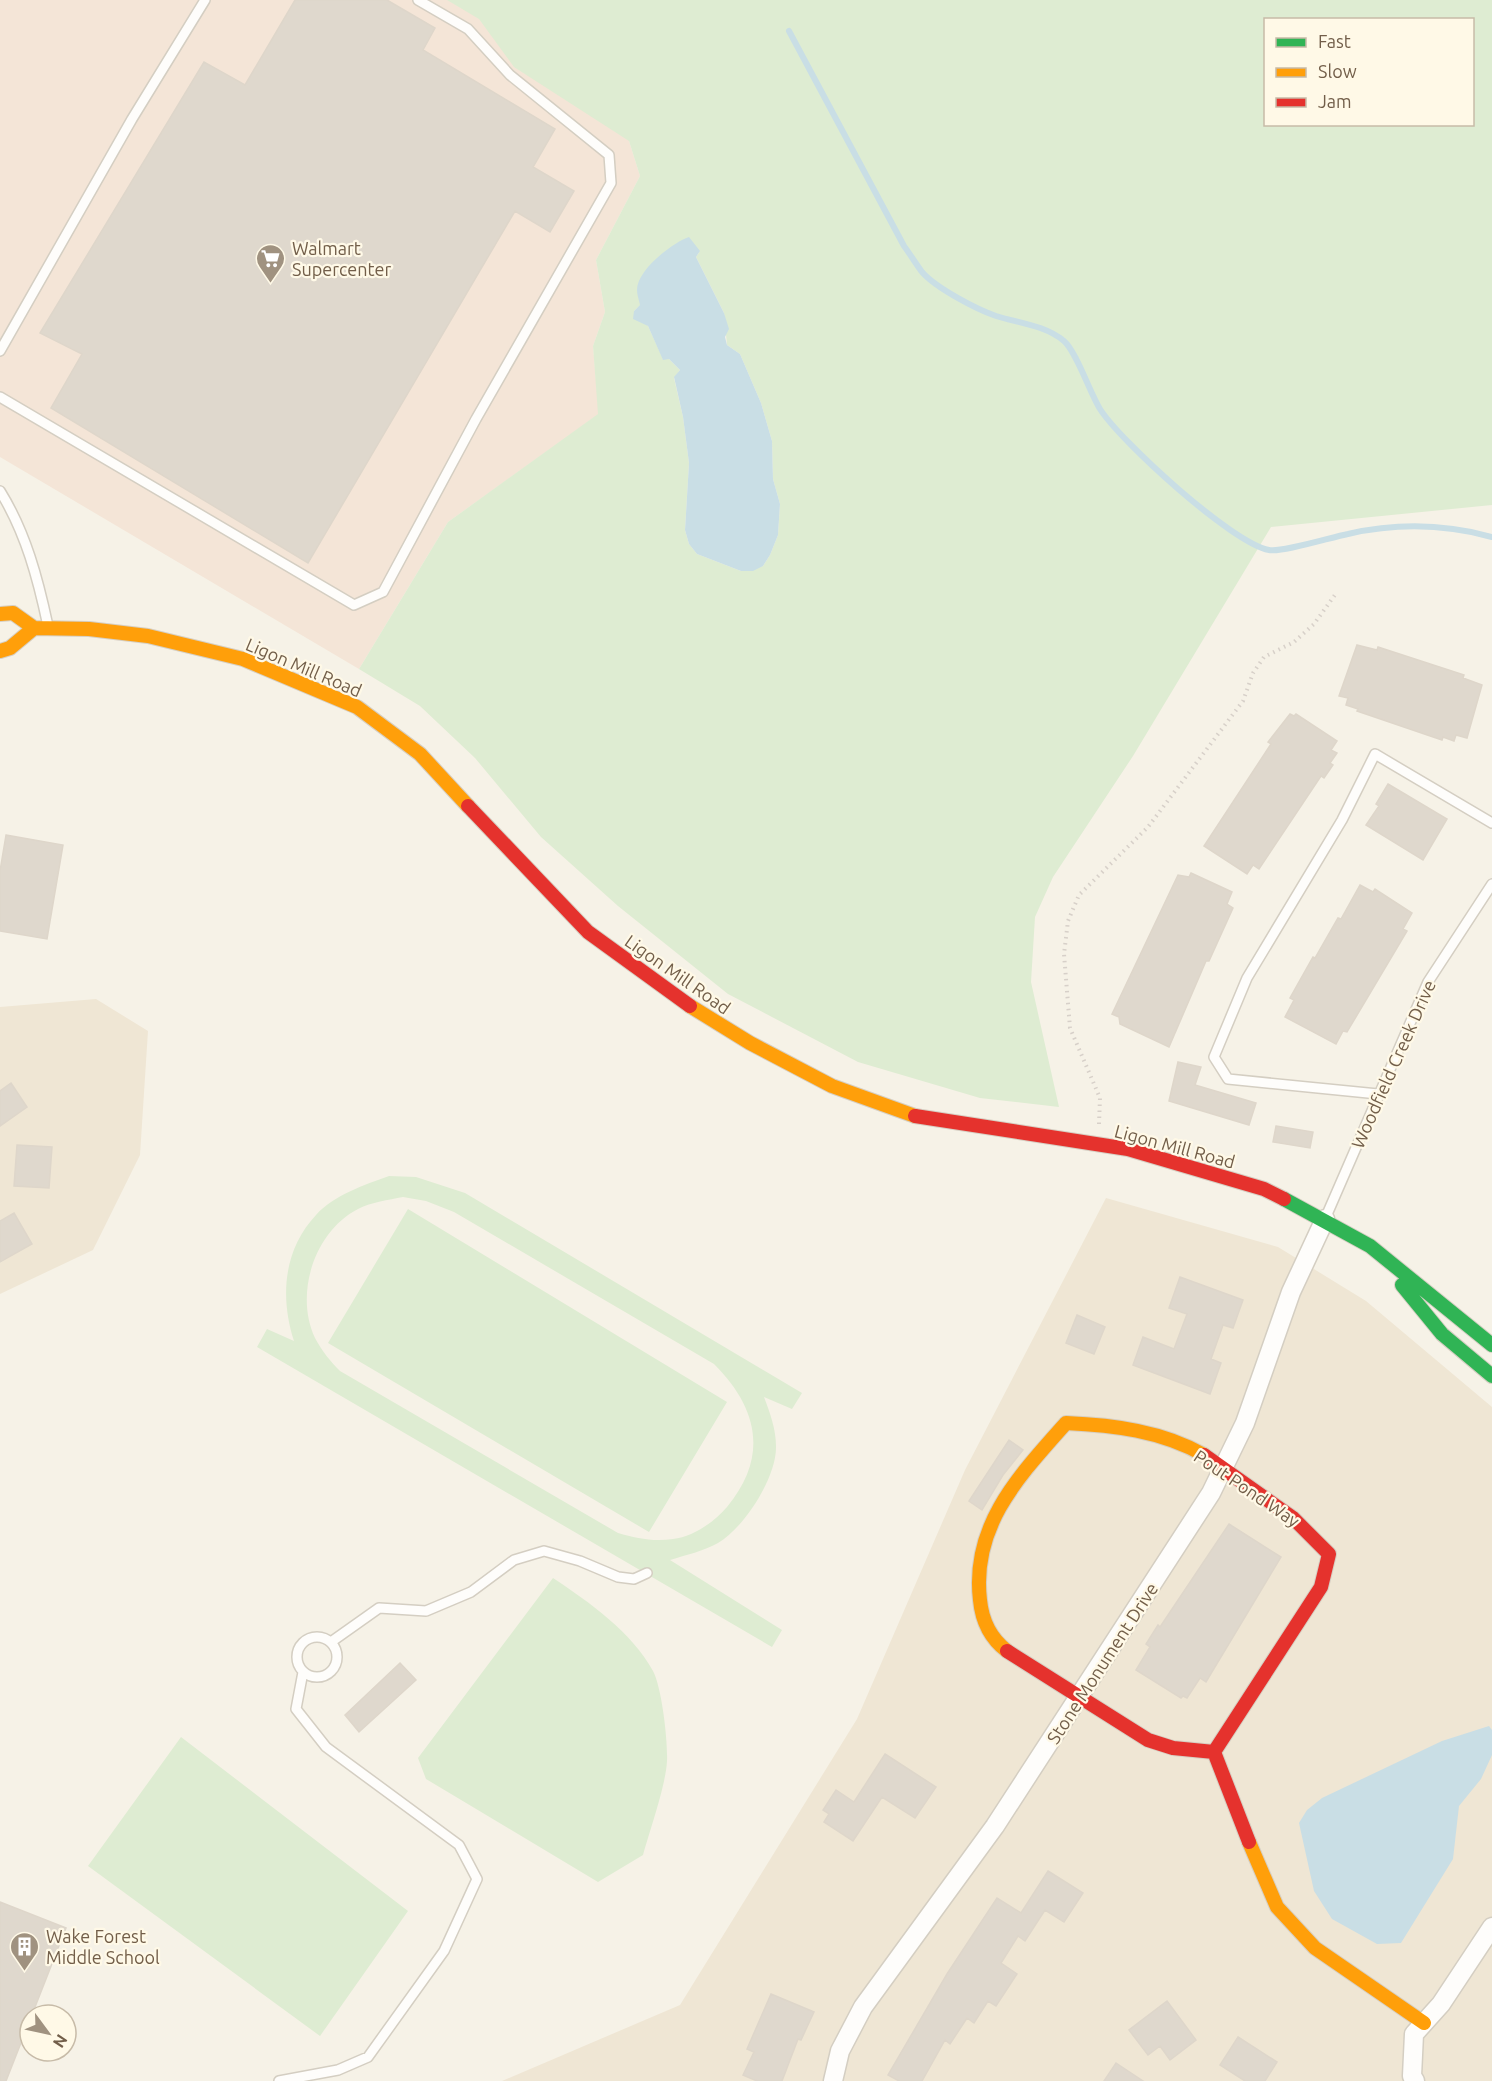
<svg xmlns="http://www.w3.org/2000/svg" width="1492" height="2081" viewBox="0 0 1492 2081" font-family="Ubuntu,sans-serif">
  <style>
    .residential { fill: #efe6d4 }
    .commercial { fill: #f4e5d7 }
    .green { fill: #deecd2; fill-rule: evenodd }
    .water { fill: #c9dee5 }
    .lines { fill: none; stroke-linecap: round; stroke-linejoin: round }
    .stream { stroke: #c9dee5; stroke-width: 6 }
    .building { fill: #dfd8cd; stroke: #ded6ca; stroke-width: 1.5 }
    .lane-casing { stroke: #d4cec2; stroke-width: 12 }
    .street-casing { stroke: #d4cec2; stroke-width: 21 }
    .fast-casing { stroke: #d6cfc3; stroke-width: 16 }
    .slow-casing { stroke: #d6cfc3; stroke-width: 16 }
    .jam-casing { stroke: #d6cfc3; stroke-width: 16 }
    .path { stroke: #d7d0c9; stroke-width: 4; stroke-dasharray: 1.5 4.5; stroke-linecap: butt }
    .lane { stroke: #fefdfb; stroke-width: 9 }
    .street { stroke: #fefdfb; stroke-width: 18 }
    .fast { stroke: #30b455; stroke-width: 14 }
    .slow { stroke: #ff9f0a; stroke-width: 14 }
    .jam { stroke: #e5322d; stroke-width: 14 }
    .labels { text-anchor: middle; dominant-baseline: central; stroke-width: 4.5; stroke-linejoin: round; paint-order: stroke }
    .poi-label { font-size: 18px; fill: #725e49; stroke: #fff9e7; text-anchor: start }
    .street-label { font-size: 18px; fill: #725e49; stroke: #fff9e7 }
  </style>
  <rect width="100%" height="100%" fill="#f6f2e7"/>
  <path class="residential" d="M96,999L148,1031L140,1155L93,1250L0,1294V1007Z
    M1106,1198L1278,1247L1366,1301L1492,1407V2081H502L680,2005L857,1719L965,1470Z"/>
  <path class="commercial" d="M0,0H693L629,141L640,176L596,260L605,312L593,346L599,414L448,522L359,669L0,457Z"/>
  <path class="green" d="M447,0H1492V505L1271,527L1133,756L1053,877L1035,917L1031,982L1059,1107L980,1098L858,1062L728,994L618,906L541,837L475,758L420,706L359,669L448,522L598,414L593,346L605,312L596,260L640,176L629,141L514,67L479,19ZM1266,20H1472V124H1266ZM700,251L696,257L724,313L727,345L740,354L761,403L772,441L773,479L780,504L778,535L770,555L763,566L741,571L697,554L689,544L685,530L689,463L683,417L674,378L680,370L669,359H663L648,326L634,311Z
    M389,1176L416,1177L465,1193L802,1393L792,1409L764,1397C770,1413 776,1429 776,1446C777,1477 744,1528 718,1543C704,1551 686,1555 670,1560L782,1630L772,1647L257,1347L267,1329L294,1341C280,1298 283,1250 316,1215C334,1195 364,1185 389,1176ZM403,1197L426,1201L454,1212L714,1364C758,1408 769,1456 727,1507C714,1522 693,1537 673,1539C653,1542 636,1538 618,1533L340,1371C330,1361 322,1351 315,1338C294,1293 315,1231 358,1209C372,1202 388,1200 403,1197Z
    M408,1209L727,1402L649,1532L328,1343Z
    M553,1578C589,1602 632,1632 653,1671C662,1688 668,1742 667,1761C666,1784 650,1830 643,1855L598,1882L426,1779L418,1758Z
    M181,1737L408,1911L320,2036L88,1866Z"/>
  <path class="water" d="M689,237L700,251L696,257L724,313L729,329L725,337L727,345L740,354L761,403L772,441L773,479L780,504L778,535L770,555L763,566L753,571H741L697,554L689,544L685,530L689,463L683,417L674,377L680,370L669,359L663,360L648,326L633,319L634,311L640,305C639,300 637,295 637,290C637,270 672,243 689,237Z
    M1489,1726L1492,1730V1755L1481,1779L1459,1806L1453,1859L1401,1943L1377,1944L1332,1919L1314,1891L1299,1823L1307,1810L1322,1798L1442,1741Z"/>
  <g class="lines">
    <path class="stream" d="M789,31L904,246C910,254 916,264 922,272C936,288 976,309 996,316C1018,323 1045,325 1064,341C1076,351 1090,393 1100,409C1121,442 1232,543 1269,550C1281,553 1332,537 1348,534C1396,523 1445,524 1492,537"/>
  </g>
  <path class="building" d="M295,0H387L435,28L423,50L555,129L533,167L574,191L550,232L515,211L308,563L51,408L82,354L40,333L204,62L245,85Z
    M1357,645L1377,650L1378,647L1464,675L1463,678L1482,685L1467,738L1456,735L1454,741L1443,737L1442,740L1357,711L1358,709L1346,705L1348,698L1339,696Z
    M1290,714L1294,716L1296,714L1337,741L1331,750L1337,753L1330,763L1333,765L1324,778L1321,776L1259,869L1253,865L1247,874L1204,846L1271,744L1268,742Z
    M1388,784L1447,819L1423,860L1366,825L1379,806L1376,804Z
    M6,835L63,845L47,939L0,931V871Z
    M1191,873L1232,892L1227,904L1233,908L1209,961H1206L1169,1047L1120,1024L1119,1017L1112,1014L1178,875L1189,877Z
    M1360,885L1373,892L1375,889L1412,913L1403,929L1407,931L1347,1032L1343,1031L1336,1044L1285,1017L1294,1000L1290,998L1313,957L1315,958L1338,918L1341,919Z
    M1178,1062L1201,1067L1195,1085L1256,1103L1249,1125L1169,1101Z
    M11,1083L27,1107L0,1126V1091Z
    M1276,1126L1313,1132L1310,1148L1273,1142Z
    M17,1145L52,1147L49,1188L14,1186Z
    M14,1213L32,1244L0,1262V1221Z
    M1180,1277L1243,1300L1233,1328L1223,1325L1211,1359L1221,1363L1210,1394L1133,1365L1143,1337L1174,1349L1187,1314L1169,1308Z
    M1077,1315L1105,1327L1094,1354L1066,1343Z
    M1009,1440L1023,1450L1003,1475L982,1510L969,1501Z
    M1229,1524L1281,1557L1206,1682L1200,1678L1187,1698L1183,1696L1181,1698L1136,1670L1150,1647L1146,1644L1158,1625L1160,1627Z
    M400,1663L416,1680L359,1732L345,1715Z
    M885,1754L936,1787L915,1818L882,1797L853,1841L824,1822L829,1814L823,1810L836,1790L854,1802Z
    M1048,1871L1083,1893L1064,1922L1045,1910L1025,1941L1018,1936L1001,1963L1017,1974L996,2006L988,2001L974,2023L967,2018L950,2044L945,2040L922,2081H899L888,2075L947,1974L997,1898L1021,1913Z
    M0,1902L66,1928L6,2081H0Z
    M771,1994L814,2012L801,2040L798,2039L782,2081H757L743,2075L754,2052L747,2049Z
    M1167,2001L1196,2040L1170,2060L1160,2046L1148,2055L1129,2030Z
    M1238,2037L1277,2062L1265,2081H1245L1220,2065Z
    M1116,2063L1143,2081H1104Z"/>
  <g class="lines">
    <defs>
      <path id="lane" d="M0,351L132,119L205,0
        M0,397L354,605L383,592L476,419L611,183L609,155L510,75L468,29L418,0
        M0,491C26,533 38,579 48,626
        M1378,1094L1228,1079L1214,1057L1247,978L1342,820L1375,754L1492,823
        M1325,1219L1428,982L1492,884
        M297 1657a20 20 0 1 1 40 0a20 20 0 1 1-40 0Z
        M331,1642L379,1608L426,1611L471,1592L514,1560L544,1551L580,1561L618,1577L634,1579L647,1573
        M279,2081L338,2070L368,2057L444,1951L477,1879L459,1845L326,1747L296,1709L303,1672"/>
      <path id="street" d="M833,2081L840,2051L863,2007L995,1826L1211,1493L1245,1423L1291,1292L1325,1219
        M1415,2081L1412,2076L1414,2034L1441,2004L1492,1927"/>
      <path id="fast" d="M1284,1199L1370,1246L1492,1345
        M1402,1285L1442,1334L1492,1376"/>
      <path id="slow" d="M0,614L13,613L34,628L89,629L148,636L243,659L357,707L420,754L468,806
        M0,651L10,648L34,628
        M690,1006L750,1043L832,1086L915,1116
        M1007,1651C990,1638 982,1621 980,1600C971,1525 1020,1475 1066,1423C1113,1425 1162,1431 1204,1455
        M1249,1842L1277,1907L1315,1948L1424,2023"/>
      <path id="jam" d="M468,806L588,932L690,1006
        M915,1116L1128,1149L1264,1189L1284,1199
        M1204,1455L1293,1518L1329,1554L1321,1587L1214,1752
        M1007,1651L1148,1740L1173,1748L1214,1752L1249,1842"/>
    </defs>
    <use href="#lane" class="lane-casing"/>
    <use href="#street" class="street-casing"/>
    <use href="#fast" class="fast-casing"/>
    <use href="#slow" class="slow-casing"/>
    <use href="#jam" class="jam-casing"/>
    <path class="path" d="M1099,1124L1100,1098L1070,1028L1064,954L1068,921L1079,895L1148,827L1243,701L1253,673L1264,657L1294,642L1314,624L1337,592"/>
    <use href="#lane" class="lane"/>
    <use href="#street" class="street"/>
    <use href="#fast" class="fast"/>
    <use href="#slow" class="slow"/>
    <use href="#jam" class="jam"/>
  </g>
  <defs>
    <symbol id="supermarket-pin" viewBox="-11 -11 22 30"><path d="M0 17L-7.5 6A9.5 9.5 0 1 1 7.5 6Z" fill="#a09280" stroke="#fff9e7"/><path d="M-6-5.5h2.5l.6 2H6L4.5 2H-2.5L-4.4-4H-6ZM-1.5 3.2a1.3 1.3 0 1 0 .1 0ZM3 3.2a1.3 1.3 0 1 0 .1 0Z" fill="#fff"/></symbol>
    <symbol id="building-pin" viewBox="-11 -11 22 30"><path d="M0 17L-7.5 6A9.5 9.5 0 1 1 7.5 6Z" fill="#a09280" stroke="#fff9e7"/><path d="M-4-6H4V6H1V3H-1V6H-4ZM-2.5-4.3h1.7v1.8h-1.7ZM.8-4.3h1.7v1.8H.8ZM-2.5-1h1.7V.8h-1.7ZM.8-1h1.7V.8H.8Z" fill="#fff"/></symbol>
  </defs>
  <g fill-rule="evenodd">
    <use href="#supermarket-pin" x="254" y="242" width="33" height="45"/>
    <use href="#building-pin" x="8" y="1930" width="33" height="45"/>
  </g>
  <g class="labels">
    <g class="poi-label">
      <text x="292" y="248">Walmart<tspan x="292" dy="21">Supercenter</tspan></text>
      <text x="46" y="1936">Wake Forest<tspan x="46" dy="21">Middle School</tspan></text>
    </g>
    <g class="street-label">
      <text transform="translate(304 667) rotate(23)">Ligon Mill Road</text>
      <text transform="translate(678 974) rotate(35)">Ligon Mill Road</text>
      <text transform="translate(1393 1064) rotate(-66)">Woodfield Creek Drive</text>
      <text transform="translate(1175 1146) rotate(15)">Ligon Mill Road</text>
      <text transform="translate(1247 1488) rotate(34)">Pout Pond Way</text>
      <text transform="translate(1102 1663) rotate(-57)">Stone Monument Drive</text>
    </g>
  </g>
  <rect x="1264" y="18" width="210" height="108" fill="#fff9e7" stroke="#c7bba8" stroke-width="1.5"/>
  <rect x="1276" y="38" width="30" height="9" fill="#30b455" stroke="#c7bba8" stroke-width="1.5"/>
  <text x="1318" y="48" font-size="18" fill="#725e49">Fast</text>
  <rect x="1276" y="68" width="30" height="9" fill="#ff9f0a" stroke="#c7bba8" stroke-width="1.5"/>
  <text x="1318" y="78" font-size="18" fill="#725e49">Slow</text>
  <rect x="1276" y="98" width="30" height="9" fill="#e5322d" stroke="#c7bba8" stroke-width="1.5"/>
  <text x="1318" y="108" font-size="18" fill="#725e49">Jam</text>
  <g transform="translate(48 2033) rotate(123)"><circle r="28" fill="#fff9e7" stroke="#c7bba8" stroke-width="1.5"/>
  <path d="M0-4.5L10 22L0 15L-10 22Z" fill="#a09280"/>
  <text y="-9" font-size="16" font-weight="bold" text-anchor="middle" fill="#725e49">N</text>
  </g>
</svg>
